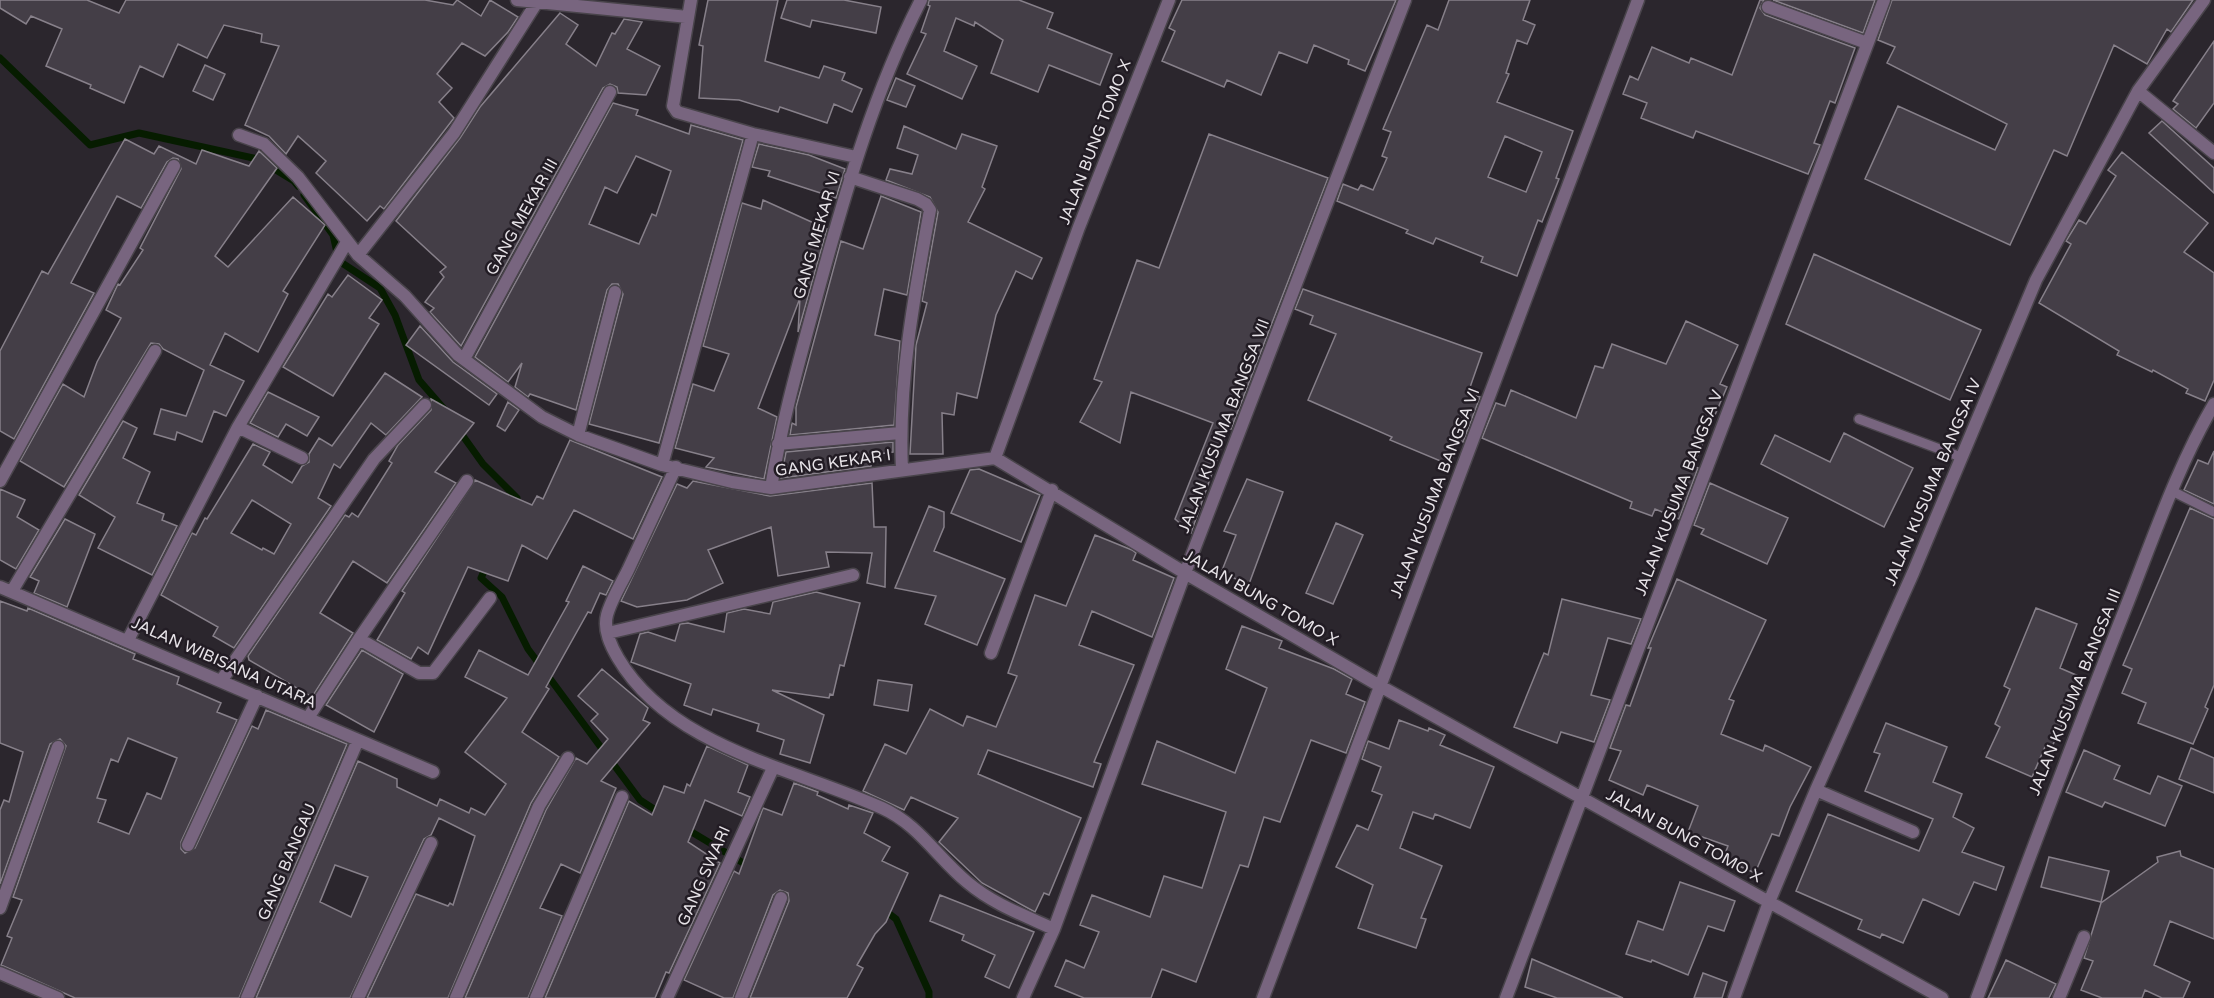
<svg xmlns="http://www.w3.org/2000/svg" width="2214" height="998" viewBox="0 0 2214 998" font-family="'Varela Round',sans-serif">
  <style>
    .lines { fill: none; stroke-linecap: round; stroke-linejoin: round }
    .stream { stroke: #061c00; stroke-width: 7 }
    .building { fill: #443e47; stroke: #87808a; stroke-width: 1.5; fill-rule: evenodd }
    .service-casing { stroke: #49444b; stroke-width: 12 }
    .minor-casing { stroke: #49444b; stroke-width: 15 }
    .service { stroke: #78657f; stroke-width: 9 }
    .minor { stroke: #78657f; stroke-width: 12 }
    .labels { text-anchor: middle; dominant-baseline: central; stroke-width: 5; stroke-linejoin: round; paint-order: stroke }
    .street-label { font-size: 16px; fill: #e7e3e8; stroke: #221c24 }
  </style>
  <rect width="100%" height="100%" fill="#2b262d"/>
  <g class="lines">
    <path class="stream" d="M0,58L90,145L139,133L258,159L294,181L298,186
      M304,195L333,235L339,261L380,288L395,315L419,380L445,410
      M458,429L483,464L517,498L514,506
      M487,565L481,578L502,597L528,649L640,800L660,813
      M685,828L750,867
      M883,909L896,919L929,992V998"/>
  </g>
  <path class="building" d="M0,0H87L119,13L126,0H425L453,5L457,0L481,16L490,0L518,17L508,32L485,56L462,43L437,74L452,88L439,102L454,118L384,209L380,206L367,221L316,173L326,161L298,136L286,154L269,136L245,125L279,46L261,42L262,34L224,25L207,58L178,44L163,77L140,66L124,103L90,88L91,85L46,66L62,29L31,16L26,24L0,8Z
    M708,0H778L765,61L819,78L824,66L845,73L842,80L862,89L852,112L834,104L827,123L780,107L778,112L739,100L699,98L703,46L699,45Z
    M787,0H844L881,7L876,33L812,20L810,27L781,18Z
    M929,0H1019L1053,13L1047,28L1112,54L1100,85L1049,65L1038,92L991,73L1003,40L975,22L974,26L956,18L944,51L977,66L962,99L907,74L926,34L921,32L930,6L928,5Z
    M1182,0H1396L1365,71L1348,64L1349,60L1314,45L1307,63L1279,52L1261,95L1227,80L1224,87L1162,61L1175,31L1169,28Z
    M1449,0H1530L1523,20L1535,25L1527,44L1517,40L1506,73L1509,74L1497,102L1573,131L1556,178L1559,179L1542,222L1538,220L1517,276L1481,262L1483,257L1436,238L1433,244L1406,233L1408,230L1337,201L1343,184L1358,190L1361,185L1373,190L1387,158L1382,156L1391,132L1383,129L1427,25L1438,30ZM1505,136L1542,152L1526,192L1488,177Z
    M1760,0H1764L1760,8L1765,15L1855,48L1835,103L1830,101L1814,143L1820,145L1808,174L1696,131L1693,138L1641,118L1647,103L1623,94L1630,76L1638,80L1652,47L1689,63L1691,58L1732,75Z
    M1773,0H1875L1863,33Z
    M1892,0H2193L2171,32L2167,29L2147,64L2114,45L2067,156L2054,150L2010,245L1865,179L1898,106L1995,150L2007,124L1887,63L1895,47L1878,40Z
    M560,13L578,25L566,44L596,66L612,33L615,34L624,19L642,22L627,49L660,66L646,95L618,93L617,87L610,84L603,88L461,346L430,312L434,308L425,302L444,277L440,272L446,267L396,221L460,138L480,107Z
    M2214,41V103L2196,128L2173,109L2178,104L2173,101Z
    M205,65L225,74L213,100L193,91Z
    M896,78L915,86L906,107L887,100Z
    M613,103L638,110L636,115L689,134L691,125L743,140L659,443L589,424L623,294L618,284H612L607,290L576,410L530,394L528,397L515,387L522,363L508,382L475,357ZM636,156L671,171L656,216L652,214L639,244L589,224L605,187L617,193Z
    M2162,121L2214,168V193L2149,133Z
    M904,126L956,149L962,134L997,146L982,187L985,189L968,222L1042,258L1032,279L1016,271L996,315L977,398L957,393L954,415L942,413L943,454H910L916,345L927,303L922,301L938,212L930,197L886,180L890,169L912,174L918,155L897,148Z
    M1209,134L1328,178L1231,429L1228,428L1191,533L1175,519L1213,423L1131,392L1120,443L1080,422L1102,382L1094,379L1137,260L1159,268Z
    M125,139L154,154L159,146L196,164L202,150L249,166L259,151L277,168L215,256L228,267L293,197L325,225L283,291L288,294L258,352L225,333L210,365L244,381L226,416L214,411L202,442L177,432L175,440L154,434L161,409L186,416L204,370L163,349L159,344L151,343L64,487L20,461L63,384L84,397L97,362L121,318L106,310L118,284L120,285L143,250L140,248L181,169L178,159L173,158L167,162L141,208L117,196L71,283L94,293L14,439L0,431V351L42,271L48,274Z
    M759,144L809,155L845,169L836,198L768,176L770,171L752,167Z
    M2122,152L2208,223L2184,252L2214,273V380L2205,401L2186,393L2188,389L2153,370L2152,372L2117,355L2119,351L2039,303L2071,244L2066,241L2071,233L2079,220L2086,224L2116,176L2108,170Z
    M881,196L921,212L907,295L884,289L875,335L900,341L894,425L790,435L792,423L796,425V407L841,241L863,249Z
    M763,200L827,229L798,332L800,298L758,408L777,417L764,479L706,467L714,458L675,448L693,384L714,391L729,354L703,346L742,203L761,209Z
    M1814,254L1981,330L1950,400L1786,324Z
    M348,275L382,300L369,318L379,324L333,396L283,367L328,294L332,297Z
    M1303,289L1482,353L1468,393L1480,397L1463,442L1459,440L1450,465L1390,440L1392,437L1308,400L1336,334L1310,324L1313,316L1295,309Z
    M1686,321L1738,345L1720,384L1727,387L1693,466L1698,468L1679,519L1655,509L1652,516L1630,508L1632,502L1482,438L1496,403L1505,406L1511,390L1576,418L1595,366L1603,368L1612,344L1666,364Z
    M420,326L453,362L497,394L489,405L406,345Z
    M385,373L422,397L386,435L371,423L340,468L334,464L318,498L331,506L234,648L213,636L218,627L161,595L192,533L196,535L205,518L207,519L253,444L270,452L263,465L292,483L302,466L309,462V454L319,438L332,446ZM252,500L291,524L274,554L263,548L262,550L231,533Z
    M268,392L319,417L307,436L286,424L278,437L250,423Z
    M431,399L474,423L435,472L456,483L387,583L353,561L320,613L353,633L312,697L249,660L248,656L345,515L349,517L352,513L358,517L392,463L389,461L398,445L431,410Z
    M508,402L519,410L505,431L497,426Z
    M123,421L137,428L123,458L150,472L137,503L164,514L162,520L177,526L152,575L98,548L115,517L79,495Z
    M1844,433L1913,468L1884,527L1761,464L1775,435L1830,462Z
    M570,440L662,477L633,539L574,510L547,559L522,545L508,581L468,567L428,654L418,647L411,659L377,640L405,593L402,591L475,480L532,505L537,496L543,499Z
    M893,442V452L871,455V466L781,478L786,452Z
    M2214,451V504L2184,490L2198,460L2208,464Z
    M979,469L1040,495L1021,542L951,513L970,470Z
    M1247,479L1283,492L1249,584L1221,573L1236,535L1224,531Z
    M693,481L770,496L872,483L874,527H886L885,587L867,583L872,553L826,552L829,567L778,576L771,527L708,550L723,583L687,600L637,607L621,601L677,484L687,488Z
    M1710,483L1788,518L1767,564L1701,534L1704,529L1694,525Z
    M0,489L25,500L17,517L39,530L16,569L0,560Z
    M929,506L944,512V527L934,551L1005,579L977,645L925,624L936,596L895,588Z
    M2190,508L2214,519V685L2205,707L2208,709L2193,744L2138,723L2146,703L2122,693L2132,669L2123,665Z
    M65,519L95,534L67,607L34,593L39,581L30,577Z
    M1336,523L1363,535L1333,604L1306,593Z
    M1095,535L1132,550L1136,553L1133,560L1174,578L1152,637L1092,611L1079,645L1134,665L1094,762L1101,764L1093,787L988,750L978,774L1081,818L1049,895L1044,893L1035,912L982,883L939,842L958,818L911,797L904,810L863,791L885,744L906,754L930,709L963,726L967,716L996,727L1017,676L1008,673L1035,595L1066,606Z
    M583,566L613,581L606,595L600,593L591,613L588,612L546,687L549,689L522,732L559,757L531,803L448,998H367L416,894L448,906L450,903L453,905L475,836L439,818L431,835L424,839L350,998H256L358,761L397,779V787L437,806L440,799L469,813L471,808L485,815L506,784L465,752L507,698L465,677L479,650L528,675L569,602L566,601ZM335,865L368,877L351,917L320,902Z
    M1677,579L1766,620L1729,699L1734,701L1721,734L1763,751L1765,745L1811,767L1790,807L1779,836L1772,834L1755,873L1723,859L1728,846L1688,832L1698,806L1647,785L1643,795L1609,780L1621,751L1610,748L1626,705L1630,706L1651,648H1648Z
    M816,592L860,603L844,666L840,665L833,695L830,694L829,698L772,690L824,715L810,763L780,754L784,740L757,731L759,724L713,709L711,715L684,705L691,684L631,662L640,634L648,632L675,641L680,624L688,623L724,632L727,613L744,609L770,614L773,602Z
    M1562,599L1641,619L1631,644L1608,638L1591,695L1610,700L1594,742L1561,732L1557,743L1514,727L1544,653L1548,655Z
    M0,601L27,611L28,608L135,654L133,659L179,677L177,684L221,703L217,712L237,720L181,842V849L185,853L195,848L252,726L258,729L266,710L347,744L239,998H75L1,965L12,938L7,936L22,900L13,897L66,746L60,739L50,744L0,884V810L4,800L9,802L23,752L0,743ZM128,738L177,758L161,799L147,793L129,834L98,822L106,800L97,798L111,759L118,762Z
    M2036,608L2077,624L2060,668L2083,678L2051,749L2045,747L2032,777L1986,757L2000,727L1995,724L2010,689L2004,686Z
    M1242,626L1282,641L1279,648L1334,669L1352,679L1346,694L1365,702L1346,753L1311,740L1280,822L1264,817L1248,867L1240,865L1196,982L1162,969L1151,998H1084L1055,986L1066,960L1084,968L1099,932L1080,925L1092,895L1150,917L1164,876L1202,888L1226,812L1142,784L1157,741L1235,773L1267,688L1226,669Z
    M362,650L403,674L374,732L326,705Z
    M602,669L648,708L643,720L650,723L601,781L616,788L580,873L561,864L540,908L562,916L528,998H465L546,810L576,758L587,764L608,739L591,721L598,714L578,696Z
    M878,680L912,685L908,711L874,705Z
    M1399,720L1428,731L1429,728L1445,735L1440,745L1494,767L1470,828L1435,814L1433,819L1413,812L1400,848L1442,866L1421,918L1426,919L1416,948L1358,928L1373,885L1336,867L1357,825L1368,830L1382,795L1372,791L1381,767L1362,759L1368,741L1389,749Z
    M1886,723L1947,747L1933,782L1962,794L1953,817L1974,828L1962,852L2004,867L1996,890L1974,882L1959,915L1923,899L1903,943L1882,934L1880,938L1858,929L1862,920L1796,891L1828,814L1919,851L1933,819L1865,791L1880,754L1874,752Z
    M707,746L748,765L738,792L750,797L742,816L705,800L688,842L720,863L669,973L666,972L655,998H545L629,801L652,815L664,786L684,793L687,784L690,786Z
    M2191,748L2214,758V793L2179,779Z
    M2084,750L2120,766L2114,779L2150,794L2158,776L2182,786L2165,826L2105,802L2102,807L2066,792Z
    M794,783L818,792L817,795L848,809L849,805L873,813L864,833L890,847L882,861L908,873L886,922L875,934L857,965L863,968L847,998H750L789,901L788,893L780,890L773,895L733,998H724L684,980L734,871L739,874L763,808L782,815Z
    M2180,851L2181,856L2214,869V939L2170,921L2154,965L2190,982L2183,998H2162L2145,990L2142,998H2102L2081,990L2093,961L2084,958L2101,903L2158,862L2157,857Z
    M2049,857L2109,871L2101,902L2041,887Z
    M1680,882L1735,901L1724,931L1708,926L1688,975L1652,960L1651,962L1626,954L1638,921L1663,930Z
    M940,895L1034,932L1009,988L985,977L995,955L962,940L964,935L930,921Z
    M1532,959L1623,998H1557L1525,987Z
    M2006,960L2056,984L2049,998H1988Z
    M1703,973L1727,982L1722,998H1694Z"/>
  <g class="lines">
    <defs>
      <path id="service" d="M1859,419L1961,457
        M2172,491L2214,512"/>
      <path id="minor" d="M517,0L688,17
        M691,0L673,106L677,112L753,134L856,157
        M1768,7L1867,43
        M2138,91L2214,153
        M753,134L662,465L732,482L771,488L995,458
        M239,135L264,144L298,177L358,255L405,296L458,355L542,417L578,435L662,465
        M850,177L917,199L926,204L930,210C914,296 898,382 902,470
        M358,255L454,133L537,2
        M464,359L610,92
        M238,427L302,458
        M578,435L615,292
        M778,444L900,433
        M995,458L1185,573L1380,686L1942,998
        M995,458L1079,227L1169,0
        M676,467C660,501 644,536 628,570C621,584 611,600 607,615C603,630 611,646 618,658C671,748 794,768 882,808C918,824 937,857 967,882C993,904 1023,915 1054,929
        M0,481L174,166
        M771,488C782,419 802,351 820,284C847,186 875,90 921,0
        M0,587L433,772
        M12,591L155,351
        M608,633L853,575
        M359,639L419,673H433L490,598
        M128,640L238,427L347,242
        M991,653L1052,490
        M221,681L374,459L425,405
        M308,718L359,639L467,481
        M1816,790L1913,832
        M188,845L257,696
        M0,908L58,747
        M0,973L58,998
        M247,998L358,740
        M358,998L431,843
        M456,998L539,806L568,758
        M536,998L622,797
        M667,998L773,768
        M741,998L781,898
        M1023,998L1054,929L1185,573L1405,0
        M1263,998L1638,0
        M1506,998L1884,0
        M1734,998L1769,902L1816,790L1913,573L2036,280L2138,91L2204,0
        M1977,998C2025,869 2073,740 2124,612C2152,542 2176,469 2214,404
        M2059,998L2084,937"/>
    </defs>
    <use href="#service" class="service-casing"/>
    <use href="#minor" class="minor-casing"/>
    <use href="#service" class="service"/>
    <use href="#minor" class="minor"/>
  </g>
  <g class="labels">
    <g class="street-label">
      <text transform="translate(1095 142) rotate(-69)">JALAN BUNG TOMO X</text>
      <text transform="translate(522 217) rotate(-61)">GANG MEKAR III</text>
      <text transform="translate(817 235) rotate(-74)">GANG MEKAR VI</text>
      <text transform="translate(1224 426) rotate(-69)">JALAN KUSUMA BANGSA VII</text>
      <text transform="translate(833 463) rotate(-8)">GANG KEKAR I</text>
      <text transform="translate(1933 482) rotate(-67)">JALAN KUSUMA BANGSA IV</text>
      <text transform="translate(1435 493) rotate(-69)">JALAN KUSUMA BANGSA VI</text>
      <text transform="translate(1679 493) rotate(-69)">JALAN KUSUMA BANGSA V</text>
      <text transform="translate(1261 598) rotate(30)">JALAN BUNG TOMO X</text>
      <text transform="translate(224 663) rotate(24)">JALAN WIBISANA UTARA</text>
      <text transform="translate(2075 692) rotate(-68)">JALAN KUSUMA BANGSA III</text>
      <text transform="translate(1684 836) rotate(29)">JALAN BUNG TOMO X</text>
      <text transform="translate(287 862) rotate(-67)">GANG BANGAU</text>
      <text transform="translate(704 876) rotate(-66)">GANG SWARI</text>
    </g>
  </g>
</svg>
